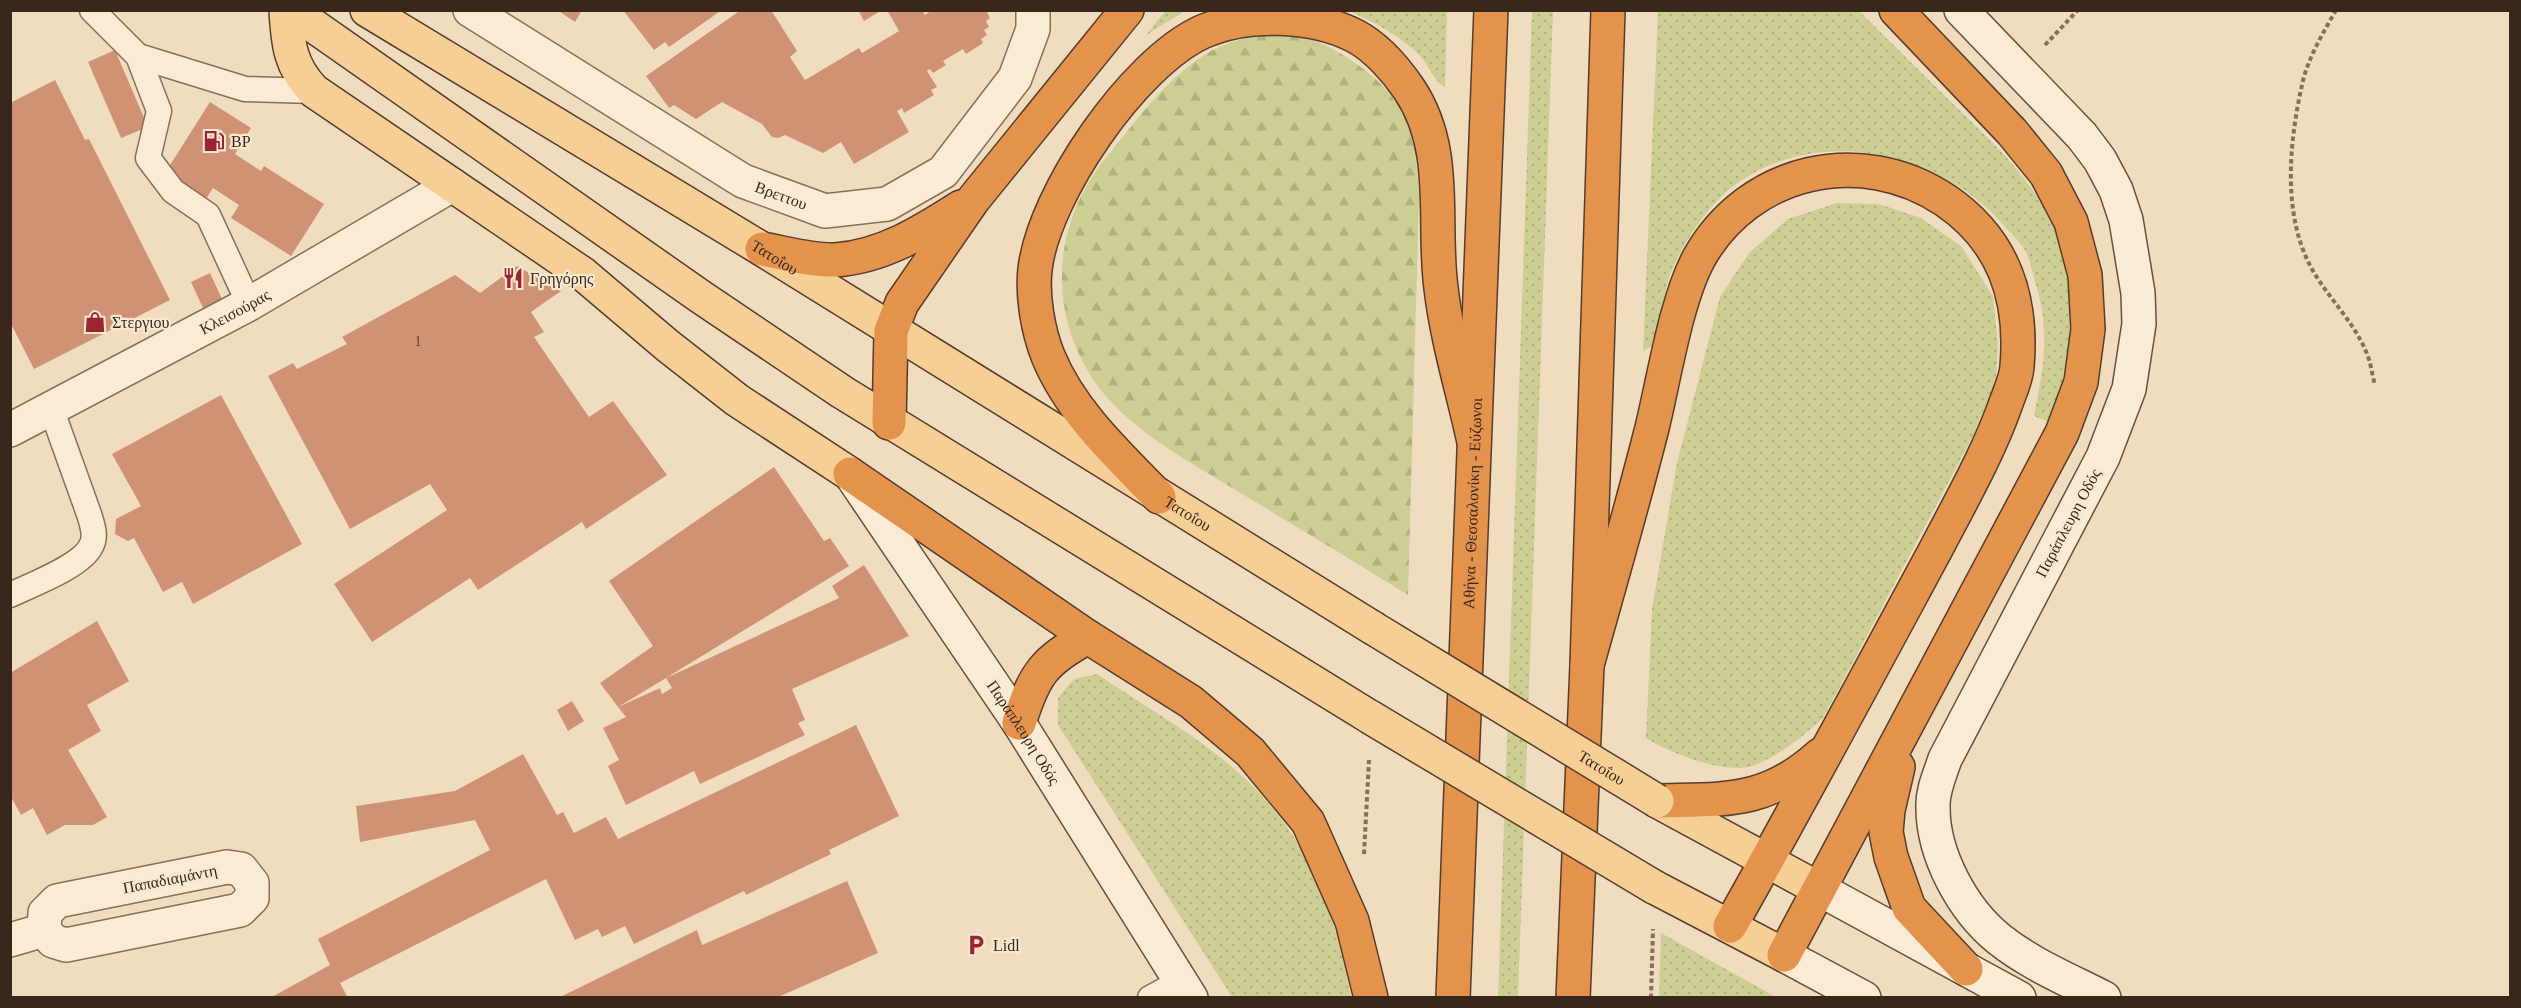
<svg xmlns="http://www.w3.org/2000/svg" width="2521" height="1008" viewBox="0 0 2521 1008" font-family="Georgia,serif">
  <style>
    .grass { fill: url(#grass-dots) }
    .forest { fill: url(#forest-firs) }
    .building { fill: #d09274 }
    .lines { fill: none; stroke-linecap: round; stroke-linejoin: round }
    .lane-casing { stroke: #8a6e57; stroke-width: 27 }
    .street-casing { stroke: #8a6e57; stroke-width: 36 }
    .secondary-casing { stroke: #6c4f3a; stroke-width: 36 }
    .primary-casing { stroke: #573c2c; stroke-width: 36 }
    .highway-casing { stroke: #573c2c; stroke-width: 36 }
    .path { stroke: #8a6e57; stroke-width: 4; stroke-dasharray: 4.5 3; stroke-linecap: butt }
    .lane { stroke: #faebd4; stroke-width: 24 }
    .street { stroke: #faebd4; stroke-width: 33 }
    .secondary { stroke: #faebd4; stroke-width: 33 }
    .primary { stroke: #f5cf96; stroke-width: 33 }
    .highway { stroke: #e4934c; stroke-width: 33 }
    .primary-bridge-casing { stroke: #573c2c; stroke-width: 36; stroke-linecap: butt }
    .primary-bridge { stroke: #f5cf96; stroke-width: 33 }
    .labels { text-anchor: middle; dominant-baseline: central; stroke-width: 4.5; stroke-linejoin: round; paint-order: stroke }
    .number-label { font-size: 14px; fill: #5f4232 }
    .poi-label { font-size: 16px; fill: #39271c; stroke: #f7e8d0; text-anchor: start }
    .street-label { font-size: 16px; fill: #39271c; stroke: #f7e8d0 }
  </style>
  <defs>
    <pattern id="grass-dots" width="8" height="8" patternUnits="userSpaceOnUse" patternTransform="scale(1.5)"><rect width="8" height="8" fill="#cdce94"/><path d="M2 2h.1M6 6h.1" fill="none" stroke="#b1b17f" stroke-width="1.8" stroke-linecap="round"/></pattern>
    <pattern id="forest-firs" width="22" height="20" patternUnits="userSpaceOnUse" patternTransform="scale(1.5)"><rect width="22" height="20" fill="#cdce94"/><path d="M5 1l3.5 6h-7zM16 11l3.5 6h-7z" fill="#b1b17f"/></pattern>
  </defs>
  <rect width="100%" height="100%" fill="#f0ddc0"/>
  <path class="grass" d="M1165,11H1185L1146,35Z
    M1349,11H1447L1445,87C1433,81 1430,67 1421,57C1401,36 1376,23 1349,11Z
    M1532,11H1553L1518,997L1498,998Z
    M1658,11H1859C1891,43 1924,75 1956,107C1984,134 2014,162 2036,195C2082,263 2079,348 2049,422L2034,416C2044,365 2051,330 2034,278C2032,270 2030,260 2026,252C2022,244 2013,235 2006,228C1939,147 1805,121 1723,195C1701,216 1679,249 1669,278C1662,299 1660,323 1655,345L1643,351Z
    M1837,203L1879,204L1921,218L1961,246L1993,296L1998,345L1996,381L1972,438L1823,718C1802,737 1782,754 1755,765C1727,776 1670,753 1646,738L1652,609L1677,463L1720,297L1749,253L1788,219Z
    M1097,674C1139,703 1186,729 1225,761C1304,826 1333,901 1351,997H1232L1058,725V698L1074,679Z
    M1661,933L1776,997H1659Z"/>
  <path class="forest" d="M1259,34C1273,35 1287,35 1301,37C1319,40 1340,52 1355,63C1407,98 1417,138 1419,198L1408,595C1350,559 1292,524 1234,489C1190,462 1132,431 1100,389C1047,319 1050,227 1105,159C1138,119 1172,69 1221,46C1233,41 1247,38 1259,34Z"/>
  <path class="building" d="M557,10H582L575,22Z
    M623,10H722L669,47L665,42L654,50Z
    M741,10H771L797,51L790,57L805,80L859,48L862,53L899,31L887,10H922L925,15L932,10H986L990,18L986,21L989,27L984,30L987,35L981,39L983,43L966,54L963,49L943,61L946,65L933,73L930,69L927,71L937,87L931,90L934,95L904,113L902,108L897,111L909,132L854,164L841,142L823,153L785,135L778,138L772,137L762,124L722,102L696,119L674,105L669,108L646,76Z
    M858,10H882L864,21Z
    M115,50L148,127L121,138L88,62Z
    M55,80L85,140L89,139L170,300L34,369L10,322V103Z
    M210,102L251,128L235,154L261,171L264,166L324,204L291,256L231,218L239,205L213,188L206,199L165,173Z
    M517,266L561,291L531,312L544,332L534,337L589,417L613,401L667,475L586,529L582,522L478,590L470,578L372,642L334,584L447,510L430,484L350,529L268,376L293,363L297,369L347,344L342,337L455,275L480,293Z
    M210,273L228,312L209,321L191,282Z
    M221,395L302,544L193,604L182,582L163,592L134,538L128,541L115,534L116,519L141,506L112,454Z
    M774,467L824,541L830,538L849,566L666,678L839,598L832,586L864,565L909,636L792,689L805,720L798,723L805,735L700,784L694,771L626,805L608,766L619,760L603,728L626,717L618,707L660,688L662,694L672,688L666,678L618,707L600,683L653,646L609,581Z
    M97,621L129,681L87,705L101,731L68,750L107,817L93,825H65L47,835L33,808L21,815L10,795V673Z
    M572,701L584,721L568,731L557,710Z
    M856,725L899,816L829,850L831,854L746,895L744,891L634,944L625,926L602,937L598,929L575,940L546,879L340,983L348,998H270L330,965L318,939L490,850L475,820L360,842L356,806L455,791L523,754L557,815L563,812L574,833L606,817L618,839Z
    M847,881L878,953L776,998H558L697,930L702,945Z"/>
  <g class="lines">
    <defs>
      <path id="lane" d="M92,10L138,56L245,89L314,91
        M138,56L159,111L148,158L173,191L208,215L249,304
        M10,595C31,585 82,566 91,546C97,536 92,524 89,514L51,408
        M1150,998L1181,981"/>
      <g id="street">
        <path id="s1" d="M470,10L743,181L825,211L887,204L943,172L1015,78L1033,29V10"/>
        <path id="s2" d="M10,430L249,304L452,185"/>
        <path d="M227,867L241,869L252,883V898L240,910L66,945L53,941L44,930L45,913L57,901Z"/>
        <path d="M10,940L44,930"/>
      </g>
      <g id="secondary">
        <path d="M1961,10L2082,136L2100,160L2116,190L2126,220L2138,293L2139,324L2129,389L2103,457L1945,759C1940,774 1932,791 1933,808C1933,855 1963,910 1999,939C2030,964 2069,980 2104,998"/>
        <path id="s3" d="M851,475L1019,723L1191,998"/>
        <path d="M1819,889L2019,998"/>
        <path d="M1784,955L1864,998"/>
      </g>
      <g id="primary">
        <path d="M286,10C288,45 290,66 314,91L583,274L668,346L737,400L850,474"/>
        <path d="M291,10L701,297L842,392L1370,717"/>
        <path id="s4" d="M367,10L762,249L1373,628"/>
        <path d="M1657,801L1819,889"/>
        <path d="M1654,887L1784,955"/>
      </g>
      <g id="highway">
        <path d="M762,249C785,253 812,261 835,260C882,257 922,232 961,207"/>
        <path d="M889,423L891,331L902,303L973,200L1127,10"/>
        <path d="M850,474L1088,637L1191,702L1250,752L1308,822L1352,921L1371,998"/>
        <path d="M1159,497C1118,455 1071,412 1048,356C1038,331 1032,296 1035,269C1044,194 1133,64 1202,32C1247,12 1312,14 1355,36C1376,47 1396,70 1409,89C1450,150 1432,220 1441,288C1447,340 1463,391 1474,442"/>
        <path d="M1587,665C1609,586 1632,507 1652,428C1664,379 1676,300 1699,258C1749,169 1861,144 1945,200C2004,240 2023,298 2017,367C2016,379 2010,392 2006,403C1988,454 1961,501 1936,549C1868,675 1800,802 1730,926"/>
        <path d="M1019,723C1034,675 1043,661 1088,637"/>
        <path d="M1898,767L1888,810L1886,832L1891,857L1909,908L1966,969"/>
        <path d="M1657,801C1726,799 1766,804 1820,755"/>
        <path d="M1784,955L2062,433L2081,382L2088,329L2085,275L2071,222L2046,174L2012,132L1896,10"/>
        <path id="s5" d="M1453,998L1491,10"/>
        <path d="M1573,998L1587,665L1608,10"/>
      </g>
    </defs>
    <use href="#lane" class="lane-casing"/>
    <use href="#street" class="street-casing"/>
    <use href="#secondary" class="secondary-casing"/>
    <use href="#primary" class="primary-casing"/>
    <use href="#highway" class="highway-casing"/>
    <path class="path" d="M2336,10C2323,33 2307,60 2302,85C2290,139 2283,205 2306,257C2321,292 2353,318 2367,354C2371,363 2372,375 2375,385
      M2045,45L2078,10
      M1364,854L1369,760
      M1651,998L1653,929"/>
    <use href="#lane" class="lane"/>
    <use href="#street" class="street"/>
    <use href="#secondary" class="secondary"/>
    <use href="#primary" class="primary"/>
    <use href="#highway" class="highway"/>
    <defs>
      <g id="primary-bridge">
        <path id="s6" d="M1373,628L1657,801"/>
        <path d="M1370,717L1654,887"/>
      </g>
    </defs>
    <use href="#primary-bridge" class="primary-bridge-casing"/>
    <use href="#primary-bridge" class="primary-bridge"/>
  </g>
  <defs>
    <symbol id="fuel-bare" viewBox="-9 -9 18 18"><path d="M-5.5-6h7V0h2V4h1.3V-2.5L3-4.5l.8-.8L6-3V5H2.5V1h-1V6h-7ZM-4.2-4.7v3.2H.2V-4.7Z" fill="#9c2430" stroke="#f7e8d0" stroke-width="2.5" paint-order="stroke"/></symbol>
    <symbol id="restaurant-bare" viewBox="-9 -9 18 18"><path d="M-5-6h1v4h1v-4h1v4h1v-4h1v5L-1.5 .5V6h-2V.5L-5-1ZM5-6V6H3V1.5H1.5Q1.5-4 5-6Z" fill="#9c2430" stroke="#f7e8d0" stroke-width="2.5" paint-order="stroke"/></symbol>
    <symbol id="shop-bare" viewBox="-9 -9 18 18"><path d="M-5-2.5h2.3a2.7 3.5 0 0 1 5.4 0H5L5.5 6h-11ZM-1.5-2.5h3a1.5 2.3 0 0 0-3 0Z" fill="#9c2430" stroke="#f7e8d0" stroke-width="2.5" paint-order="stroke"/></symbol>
    <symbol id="parking-bare" viewBox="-9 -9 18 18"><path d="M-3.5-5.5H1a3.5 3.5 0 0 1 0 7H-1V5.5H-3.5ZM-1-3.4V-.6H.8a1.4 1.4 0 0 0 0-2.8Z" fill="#9c2430" stroke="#f7e8d0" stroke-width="2.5" paint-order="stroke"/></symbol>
  </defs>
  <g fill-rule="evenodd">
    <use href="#fuel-bare" x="199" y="126" width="30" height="30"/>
    <use href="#restaurant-bare" x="498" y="263" width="30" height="30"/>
    <use href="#shop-bare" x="80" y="307" width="30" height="30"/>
    <use href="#parking-bare" x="961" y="930" width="30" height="30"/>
  </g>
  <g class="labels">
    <g class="number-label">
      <text x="418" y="341">1</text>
    </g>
    <g class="poi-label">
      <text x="231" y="141">BP</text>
      <text x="530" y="278">Γρηγόρης</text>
      <text x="112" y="322">Στεργιου</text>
      <text x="993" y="945">Lidl</text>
    </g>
    <g class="street-label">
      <text stroke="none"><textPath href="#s1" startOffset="363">Βρεττου</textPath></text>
      <text stroke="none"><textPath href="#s4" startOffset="477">Τατοΐου</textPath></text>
      <text stroke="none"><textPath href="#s2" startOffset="254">Κλεισούρας</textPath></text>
      <text stroke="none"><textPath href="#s5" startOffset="495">Αθήνα - Θεσσαλονίκη - Εύζωνοι</textPath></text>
      <text stroke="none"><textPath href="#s4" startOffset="963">Τατοΐου</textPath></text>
      <text transform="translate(2068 523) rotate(-62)">Παράπλευρη Οδός</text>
      <text stroke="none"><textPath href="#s3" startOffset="310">Παράπλευρη Οδός</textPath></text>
      <text stroke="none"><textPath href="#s6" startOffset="268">Τατοΐου</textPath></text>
      <text transform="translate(170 879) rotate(-11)">Παπαδιαμάντη</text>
    </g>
  </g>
  <rect width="2521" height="1008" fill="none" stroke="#39271c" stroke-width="24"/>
</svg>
